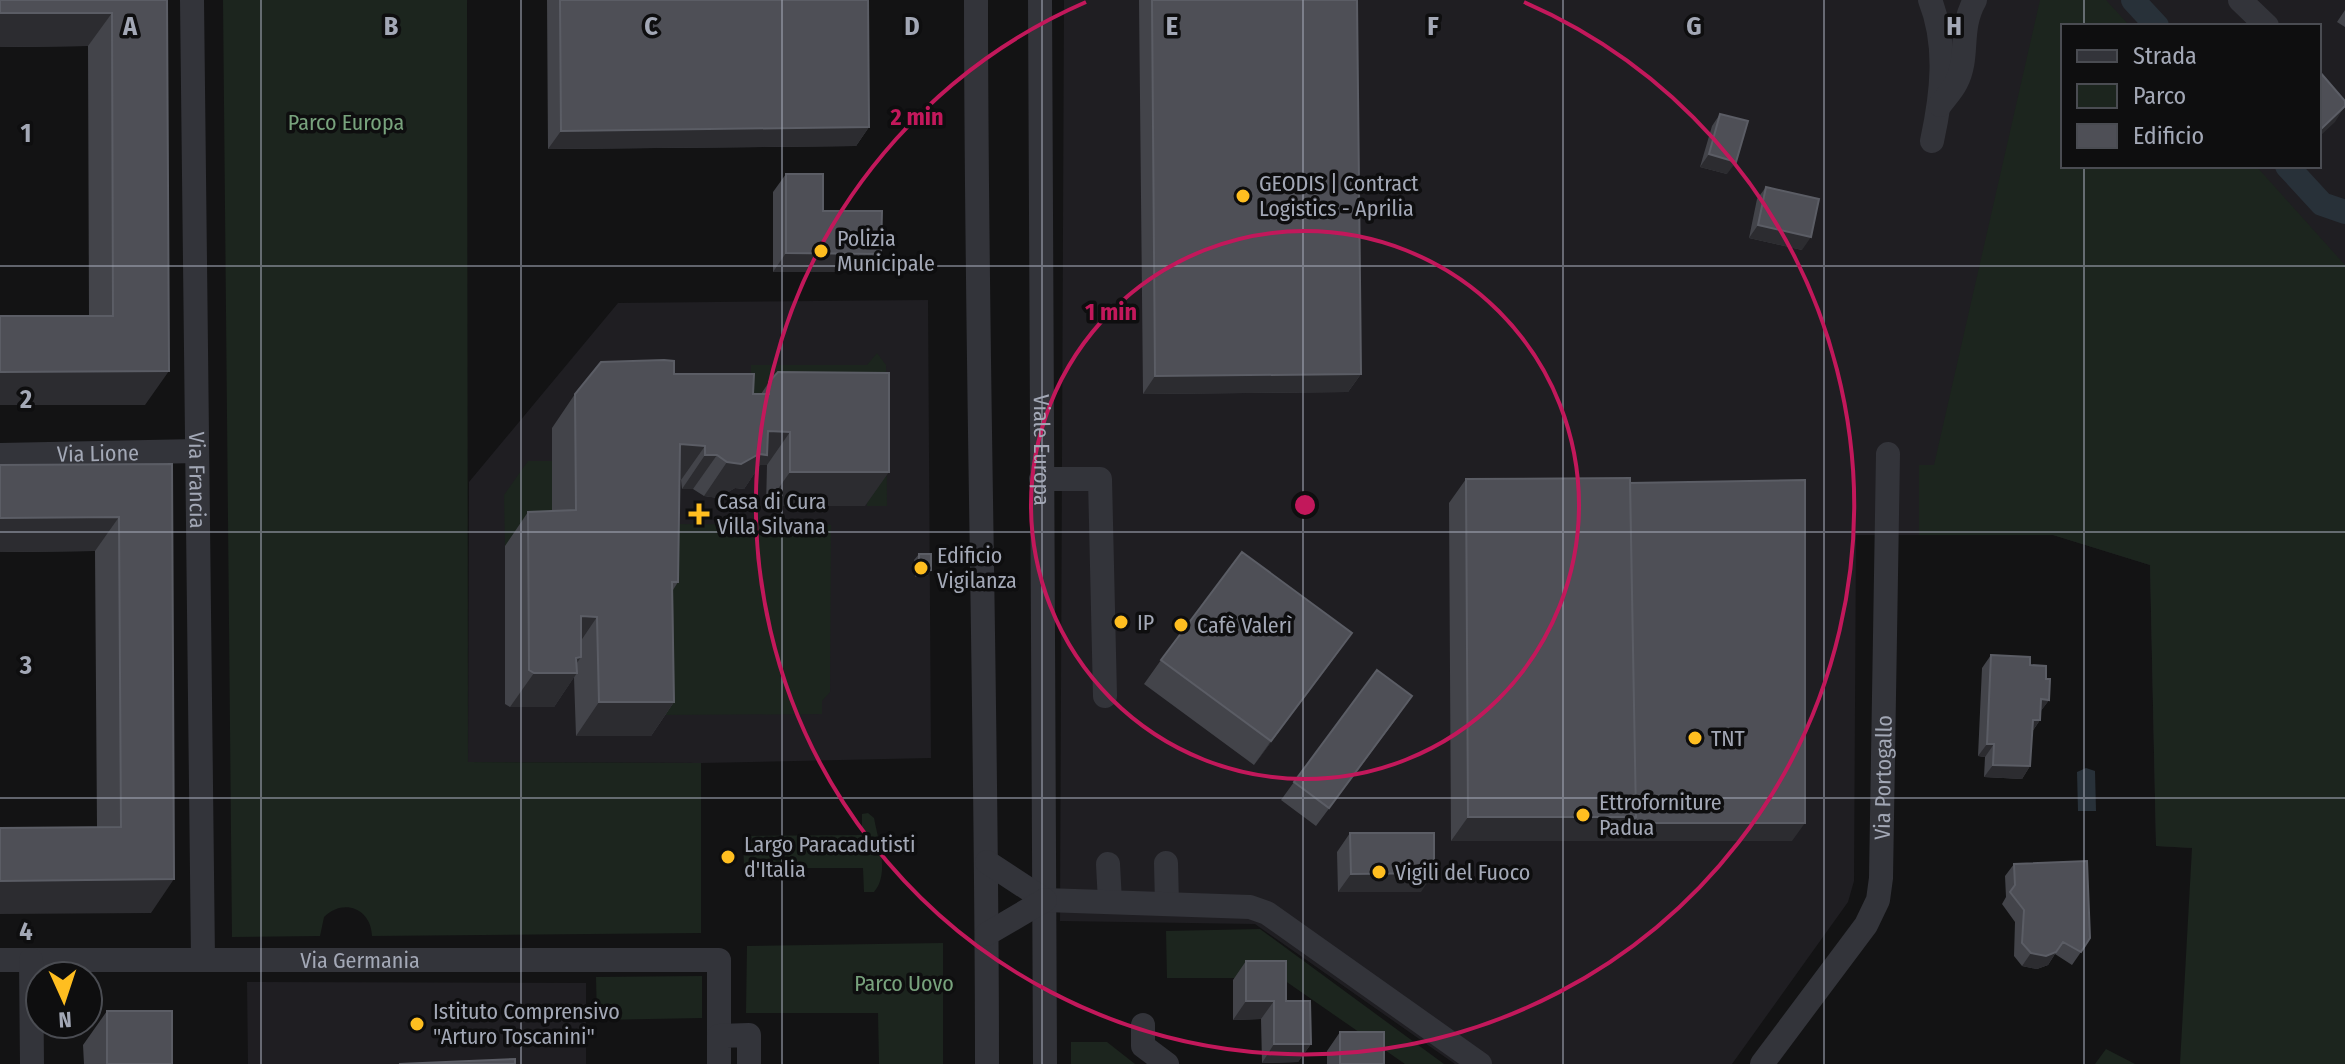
<svg xmlns="http://www.w3.org/2000/svg" width="2345" height="1064" viewBox="0 0 2345 1064" font-family="'Fira Sans Condensed',sans-serif">
  <style>
    .built { fill: #1f1e22; fill-rule: evenodd }
    .green { fill: #1c251e }
    .water { fill: #283139 }
    .lines { fill: none; stroke-linecap: round; stroke-linejoin: round }
    .canal { stroke: #283139; stroke-width: 24 }
    .minor { stroke: #33343a; stroke-width: 24 }
    .wall { fill: #43444a }
    .shaded-wall { fill: #2c2c30 }
    .building { fill: #4e4f56; stroke: #5b5d65; stroke-width: 2 }
    .grid { fill: none; stroke: #a3a8b6; stroke-width: 2; stroke-opacity: 0.55 }
    .ring { fill: none; stroke: #c2185b; stroke-width: 4 }
    .poi-dot { fill: #ffbe20; stroke: #0e0e0f; stroke-width: 3 }
    .labels { text-anchor: middle; dominant-baseline: central; stroke-width: 7; stroke-linejoin: round; paint-order: stroke }
    .park-label { font-size: 22px; fill: #78a37d; stroke: #0e0e0f }
    .poi-label { font-size: 22px; fill: #a3a8b6; stroke: #0e0e0f; text-anchor: start }
    .street-label { font-size: 22px; fill: #a3a8b6; stroke: #0e0e0f }
    .grid-label { font-size: 26px; text-anchor: middle; font-weight: bold; fill: #a3a8b6; stroke: #0e0e0f; stroke-width: 7; stroke-linejoin: round; paint-order: stroke }
    .centre { fill: #c2185b; stroke: #0e0e0f; stroke-width: 4 }
    .ring-label { font-size: 24px; text-anchor: middle; font-weight: bold; fill: #c2185b; stroke: #0e0e0f; stroke-width: 7; stroke-linejoin: round; paint-order: stroke }
  </style>
  <rect width="100%" height="100%" fill="#131314"/>
  <path class="built" d="M1064,0H2345V856L2156,846L2150,565L2053,535H1856L1854,881L1848,902L1732,1064H1455L1255,924L1060,921ZM2063,26H2319V166H2063Z
    M928,300L931,758L701,763L468,762L469,482L618,303Z
    M247,982L586,983V1064H248Z"/>
  <path class="green" d="M223,0H467L468,762L701,763V933L372,936C371,908 343,898 324,917L320,936L232,937Z
    M2040,0H2106L2130,26H2063V166H2256L2345,265V1064H2180L2192,848L2156,846L2150,565L2053,535H1919V465H1934Z
    M877,353L886,365L887,506H867V399L751,400V365H867Z
    M528,461H552V544L505,546L504,495Z
    M675,524L831,525L830,692L822,701V714L662,715V535Z
    M868,813L874,818C878,840 890,874 874,892H864L863,868H744L743,836L862,835V814Z
    M1260,929L1444,1064H1405L1281,978H1167L1166,931Z
    M943,943V1064H879L878,1013H746L747,946Z
    M702,976V1018L597,1020L596,977Z
    M1071,1042H1107L1135,1064H1071Z
    M2106,1049L2135,1064H2095Z"/>
  <path class="water" d="M2086,768L2095,771L2096,811H2078L2077,772Z"/>
  <g class="lines">
    <path class="canal" d="M2133,0L2157,26
      M2287,166L2322,204L2345,212"/>
    <g class="minor">
      <path id="s1" d="M192,0L203,960"/>
      <path d="M976,0C976,355 987,709 987,1064"/>
      <path id="s2" d="M1040,0L1045,1064"/>
      <path d="M1930,0C1948,45 1942,95 1932,141"/>
      <path d="M2240,0L2267,26"/>
      <path d="M1940,105C1945,98 1952,91 1956,83C1970,56 1958,30 1975,0"/>
      <path id="s3" d="M0,455L197,451"/>
      <path d="M1041,479H1100L1105,696"/>
      <path d="M987,862L1045,900"/>
      <path d="M1166,863L1167,904"/>
      <path d="M1108,864L1110,902"/>
      <path d="M1045,900L1250,907L1267,913L1480,1064"/>
      <path d="M987,934L1045,900"/>
      <path id="s4" d="M0,960H719V1036"/>
      <path d="M31,960L32,1064"/>
      <path d="M1143,1025V1046L1167,1064"/>
      <path d="M719,1064V1036L749,1035V1064"/>
      <path id="s5" d="M1762,1064L1866,925L1878,900L1881,878L1888,454"/>
    </g>
  </g>
  <path class="wall" d="M0,0H167L145,405L89,316L88,46L0,47Z
    M547,0H868L869,127L856,146L548,149Z
    M1139,0H1357L1361,374L1348,392L1143,394Z
    M2345,10V27L2337,22Z
    M1720,114L1727,174L1700,167L1712,126Z
    M786,174L823,211L868,272H773V192Z
    M1766,187L1802,250L1749,238L1757,199Z
    M674,374L753,394H761L769,382L865,506H766L767,465H760L744,489L735,488L718,498L704,496L693,489H682L681,480L679,479L678,582L673,590L674,702L651,736H576L574,677L554,707H510L505,704V546L528,512L552,511V428L575,394Z
    M172,464L151,913L97,827L95,551L0,552V465Z
    M1466,479L1630,483L1792,841H1451L1449,503Z
    M919,554L931,570L927,576L915,577L914,560Z
    M1352,633L1254,765L1144,684L1161,660Z
    M1991,655L2030,665L2046,679L2049,700L2040,712V720L2032,732L2030,766L2022,779L1984,777L1985,757L1978,756L1982,668Z
    M1399,715L1316,826L1281,800L1294,782Z
    M1350,833L1421,892H1338L1337,852Z
    M2014,864L2081,952L2072,965L2055,954L2048,965L2037,969L2022,966L2014,956L2015,922L2002,904L2006,897L2005,876Z
    M1246,961L1286,1001L1311,1044L1298,1062L1262,1063L1261,1019L1233,1020V980Z
    M107,1011L172,1064H84L83,1045Z
    M1340,1032L1384,1064H1327V1051Z"/>
  <path class="shaded-wall" d="M0,13H112L88,46L0,47Z
    M2345,106L2335,122L2319,137V131Z
    M869,127L856,146L548,149L561,131Z
    M1709,154L1736,162L1727,174L1700,167Z
    M1758,225L1811,237L1802,250L1749,238Z
    M786,253L881,254L868,272H773Z
    M169,371L145,405H0V372Z
    M1361,374L1348,392L1143,394L1155,376Z
    M768,431L790,432L767,465H760L744,489L735,488L718,498L704,496L727,462Z
    M680,444L705,446L681,480L656,478Z
    M705,455H717L693,489H682Z
    M790,472H889L865,506H766Z
    M119,517L95,551L0,552V518Z
    M931,570L927,576L915,577L919,571Z
    M581,616L597,617L574,651Z
    M1352,633L1335,657L1254,765L1271,741Z
    M581,657L570,673H577L554,707H510L534,673L576,658Z
    M2041,699L2049,700L2040,712Z
    M599,702H674L651,736H576Z
    M2033,720H2040L2031,733Z
    M1987,744H1994L1985,757L1978,756Z
    M1993,765L2030,766L2022,779L1984,777Z
    M1468,817H1636L1805,823L1792,841H1451Z
    M1434,873L1421,892H1338L1351,874Z
    M174,879L151,913L0,914V881Z
    M2056,952L2048,965L2037,969L2022,966L2031,953Z
    M1246,1001H1274L1261,1019L1233,1020Z
    M1274,1044H1311L1298,1062L1262,1063Z"/>
  <path class="building" d="M0,0H167L169,371L0,372V316H113L112,13H0Z
    M560,0H868L869,127L561,131Z
    M1152,0H1357L1361,374L1155,376Z
    M2319,71L2345,101V106L2319,131Z
    M1720,114L1748,121L1736,162L1709,154Z
    M786,174H823V211H882L881,254L786,253Z
    M1766,187L1819,199L1811,237L1758,225Z
    M664,360L674,361V374H754L753,394H769V382L778,372L889,373V472H790V432L768,431L767,455L759,454L741,464L727,462L717,455H705V446L680,444L678,582H672L674,702H599L597,617L581,616V657L576,658L577,673H534L529,670L528,512L576,510L575,394L601,362Z
    M172,464L174,879L0,881V828L121,827L119,517L0,518V465Z
    M1630,478L1636,817H1468L1466,479Z
    M1805,480V823H1632L1636,817L1630,483Z
    M1242,552L1352,633L1271,741L1161,660Z
    M919,554H931V570L919,571Z
    M1991,655L2030,657V665L2046,666V679H2050L2049,700L2041,699L2040,720H2033L2030,766L1993,765L1994,744H1987Z
    M1377,670L1412,696L1329,808L1294,782Z
    M1350,833H1434V873L1351,874Z
    M2087,861L2090,938L2081,952L2063,942L2056,952L2046,956L2031,953L2022,943L2024,910L2010,892L2015,885L2014,864Z
    M1246,961H1286V1001H1310L1311,1044H1274V1001H1246Z
    M107,1011H172V1064H107Z
    M1340,1032H1384V1064H1340Z
    M515,1059V1064H399Z"/>
  <path class="grid" d="M261,0V1064M521,0V1064M782,0V1064M1042,0V1064M1303,0V1064M1563,0V1064M1824,0V1064M2084,0V26M2084,166V1064M0,266H2345M0,532H2345M0,798H2345"/>
  <g class="ring">
    <circle cx="1305" cy="505" r="274"/>
    <path d="M1524 2A549 549 0 1 1 1086 2"/>
  </g>
  <g class="poi-dot">
    <circle cx="1243" cy="196" r="8"/>
    <circle cx="821" cy="251" r="8"/>
    <path d="M695 502h8v8h8v8h-8v8h-8v-8h-8v-8h8z"/>
    <circle cx="921" cy="568" r="8"/>
    <circle cx="1121" cy="622" r="8"/>
    <circle cx="1181" cy="625" r="8"/>
    <circle cx="1695" cy="738" r="8"/>
    <circle cx="1583" cy="815" r="8"/>
    <circle cx="728" cy="857" r="8"/>
    <circle cx="1379" cy="872" r="8"/>
    <circle cx="417" cy="1024" r="8"/>
  </g>
  <g class="labels">
    <g class="park-label">
      <text x="346" y="122">Parco Europa</text>
      <text x="904" y="983">Parco Uovo</text>
    </g>
    <g class="poi-label">
      <text x="1259" y="183">GEODIS | Contract<tspan x="1259" dy="25">Logistics - Aprilia</tspan></text>
      <text x="837" y="238">Polizia<tspan x="837" dy="25">Municipale</tspan></text>
      <text x="717" y="501">Casa di Cura<tspan x="717" dy="25">Villa Silvana</tspan></text>
      <text x="937" y="555">Edificio<tspan x="937" dy="25">Vigilanza</tspan></text>
      <text x="1137" y="622">IP</text>
      <text x="1197" y="625">Cafè Valerì</text>
      <text x="1711" y="738">TNT</text>
      <text x="1599" y="802">Ettroforniture<tspan x="1599" dy="25">Padua</tspan></text>
      <text x="744" y="844">Largo Paracadutisti<tspan x="744" dy="25">d'Italia</tspan></text>
      <text x="1395" y="872">Vigili del Fuoco</text>
      <text x="433" y="1011">Istituto Comprensivo<tspan x="433" dy="25">"Arturo Toscanini"</tspan></text>
    </g>
    <g class="street-label">
      <text stroke="none"><textPath href="#s2" startOffset="450">Viale Europa</textPath></text>
      <text stroke="none"><textPath href="#s3" startOffset="98">Via Lione</textPath></text>
      <text stroke="none"><textPath href="#s1" startOffset="480">Via Francia</textPath></text>
      <text stroke="none"><textPath href="#s5" startOffset="324">Via Portogallo</textPath></text>
      <text stroke="none"><textPath href="#s4" startOffset="360">Via Germania</textPath></text>
    </g>
  </g>
  <g class="grid-label">
    <text x="130" y="35">A</text>
    <text x="391" y="35">B</text>
    <text x="651" y="35">C</text>
    <text x="912" y="35">D</text>
    <text x="1172" y="35">E</text>
    <text x="1433" y="35">F</text>
    <text x="1694" y="35">G</text>
    <text x="1954" y="35">H</text>
    <text x="26" y="142">1</text>
    <text x="26" y="408">2</text>
    <text x="26" y="674">3</text>
    <text x="26" y="940">4</text>
  </g>
  <circle cx="1305" cy="505" r="12" class="centre"/>
  <g class="ring-label">
    <text x="917" y="125">2 min</text>
    <text x="1111" y="320">1 min</text>
  </g>
  <rect x="2061" y="24" width="260" height="144" fill="#0e0e0f" stroke="#4a4c52" stroke-width="2"/>
  <rect x="2077" y="50" width="40" height="12" fill="#33343a" stroke="#4a4c52" stroke-width="2"/>
  <text x="2133" y="64" font-size="24" fill="#a3a8b6">Strada</text>
  <rect x="2077" y="84" width="40" height="24" fill="#1c251e" stroke="#4a4c52" stroke-width="2"/>
  <text x="2133" y="104" font-size="24" fill="#a3a8b6">Parco</text>
  <rect x="2077" y="124" width="40" height="24" fill="#4e4f56" stroke="#4a4c52" stroke-width="2"/>
  <text x="2133" y="144" font-size="24" fill="#a3a8b6">Edificio</text>
  <g transform="translate(64 1000) rotate(177)"><circle r="38" fill="#0e0e0f" stroke="#4a4c52" stroke-width="2"/>
  <path d="M0-6L14 30L0 20L-14 30Z" fill="#ffbe20"/>
  <text y="-12" font-size="22" font-weight="bold" text-anchor="middle" fill="#a3a8b6">N</text>
  </g>
</svg>
